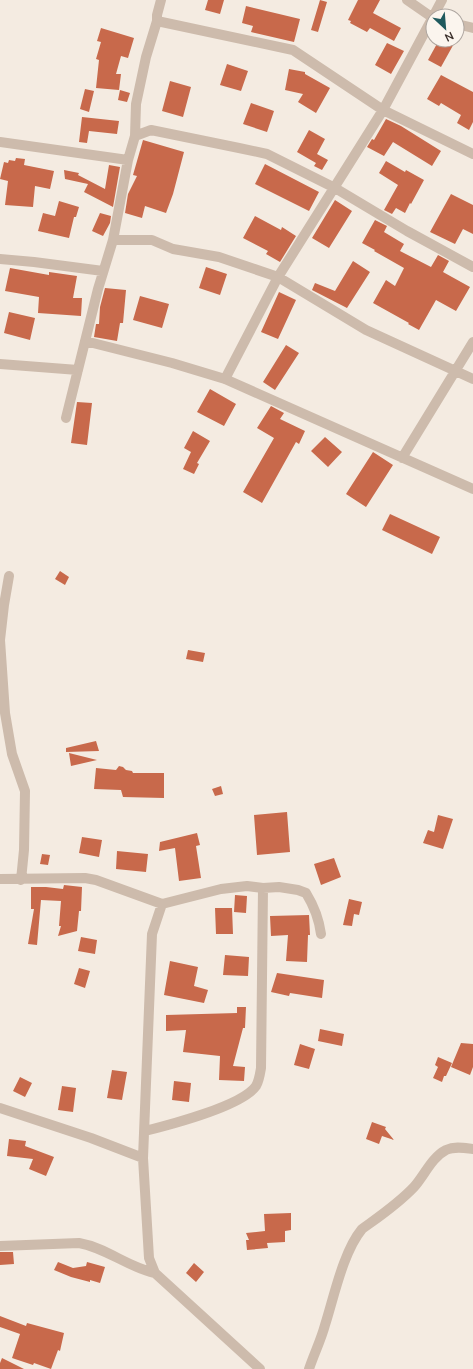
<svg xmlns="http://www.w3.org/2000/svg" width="473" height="1369" viewBox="0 0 473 1369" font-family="'Nunito Sans',sans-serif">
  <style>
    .building { fill: #c8694b }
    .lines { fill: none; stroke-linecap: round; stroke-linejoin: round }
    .street { stroke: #cdbbac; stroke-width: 10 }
  </style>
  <rect width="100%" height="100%" fill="#f4ebe1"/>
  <path class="building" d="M208,0H224L220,14L205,10Z
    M320,0L327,2L318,32L311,30Z
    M358,0H380L373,13L401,28L394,41L370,28L367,32L350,23L351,21L348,20Z
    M246,6L300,19L294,42L251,32L253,26L242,23Z
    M101,28L134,38L128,58L121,56L116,74H121L119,90L96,88L99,60L96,59L101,42L97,41Z
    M439,40H456L441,67L428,60Z
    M387,43L404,51L391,74L375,65Z
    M227,64L248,71L241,91L220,85Z
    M289,69L305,72V74L330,88L316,113L298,102L303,94L285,90Z
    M441,75L473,92V122L469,130L457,123L461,115L441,103L439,106L427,99Z
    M170,81L191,87L183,117L162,111Z
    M85,89L94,91L89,112L80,109Z
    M120,90L130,93L127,102L118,100Z
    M251,103L274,111L267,132L243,124Z
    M82,117L119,121L117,134L89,131L87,143L79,142Z
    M386,119L401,126L441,151L432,166L393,142L384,156L367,147L372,139L374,140Z
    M309,130L325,139L317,154L328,160L322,170L314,166L316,163L297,152Z
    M143,140L184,152L173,194L166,213L145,206L142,218L125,213L128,194L137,176L133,175Z
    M16,158L25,159L24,165L54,171L50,189L35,186L33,207L5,205L8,181L0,179L4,162L8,163L9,160L15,161Z
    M386,161L405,172L406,170L424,180L411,204L410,203L405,213L396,208L392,214L384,210L398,185L379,173Z
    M265,164L319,192L309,211L255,184Z
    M109,165L120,167L113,207L84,192L88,184L65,179L64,170L79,173L78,175L105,189Z
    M451,194L473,205V234L463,229L455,244L430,232Z
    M335,200L352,211L329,248L312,238Z
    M59,201L79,207L76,217H74L69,238L38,231L43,213L55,216Z
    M100,213L111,216L110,223L103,236L92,231Z
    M255,216L281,230L282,227L296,236L280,262L266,254L268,251L243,238Z
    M375,220L387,226L384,232L404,244L400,251L431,267L438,255L449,261L443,272L470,287L456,311L436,300L419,330L408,324L409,323L373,303L386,280L395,286L404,268L374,251L375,250L362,243Z
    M353,261L370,272L347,308L312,290L315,283L335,291Z
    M206,267L227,274L220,295L199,288Z
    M10,268L49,275V272L77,276L73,298H82L81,316L38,313L39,297L5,291Z
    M105,288L126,290L123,323H120L117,341L94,337L96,324H99L100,307Z
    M279,292L296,300L278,339L261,332Z
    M140,296L169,304L162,328L133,320Z
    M9,312L35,318L30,340L4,333Z
    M286,345L299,353L275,390L263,382Z
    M210,389L236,404L224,426L197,412Z
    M77,402L92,403L87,445L71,443Z
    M271,406L284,413L280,419L305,431L299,444L296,442L262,503L243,492L274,438L257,428Z
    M193,431L210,441L197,463L199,464L194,474L183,469L191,452L184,448Z
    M325,437L342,452L328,467L311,451Z
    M373,452L393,465L366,507L346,494Z
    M390,514L440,537L432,554L382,530Z
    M60,571L69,577L65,585L55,579Z
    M188,650L205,653L203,662L186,659Z
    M96,741L99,751L66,752V748Z
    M69,753L97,760L71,766Z
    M119,766L123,767L126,770L132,771L133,773H164V798L123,797L121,790L94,789L96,768L116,770Z
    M221,786L223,794L215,796L212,789Z
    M287,812L290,852L257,855L254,815Z
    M438,815L453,819L443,849L423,843L428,830L434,832Z
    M197,833L200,845L196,846L201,878L179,881L175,848L159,851L160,842Z
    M82,837L102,840L99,857L79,853Z
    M117,851L148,854L146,872L116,869Z
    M42,854L50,855L48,865L40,864Z
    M334,858L341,877L321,885L314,864Z
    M64,885L82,887L81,911H79L77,931L58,936L61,926H59L61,901L41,900L37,945L28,944L34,909H31V887H46L63,889Z
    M235,895L247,896L246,913L234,912Z
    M349,899L362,902L359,915L354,914L352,926L343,925Z
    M215,908H232L233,934H216Z
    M309,915L310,935H308L307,962L286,961L288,935L271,936L270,916Z
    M81,937L97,940L95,954L78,951Z
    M225,955L249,957L248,976L223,975Z
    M170,961L198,967L194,986L208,990L204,1003L164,995Z
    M79,968L90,971L85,988L74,984Z
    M277,973L324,980L322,998L290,993L289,996L271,992Z
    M237,1007H246L245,1028H243L233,1066L245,1067L244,1081L219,1080L220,1056L183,1052L186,1030L166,1031V1015L237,1013Z
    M320,1029L344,1034L342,1046L318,1041Z
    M461,1043L473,1044V1067L470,1075L451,1067Z
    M300,1044L315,1049L309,1069L294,1065Z
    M438,1057L452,1063L446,1076H444L442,1082L433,1078L438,1067L435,1065Z
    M112,1070L127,1072L122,1100L107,1098Z
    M20,1077L32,1083L25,1097L13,1091Z
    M174,1081L191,1083L189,1102L172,1100Z
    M62,1086L76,1088L73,1112L58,1110Z
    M372,1122L386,1127L385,1129L394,1140L382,1136L379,1144L366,1139Z
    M9,1139L26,1141L25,1146L54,1157L46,1176L29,1169L33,1159L7,1156Z
    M291,1213V1230L285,1231V1242L267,1243L268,1248L247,1250L246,1240H249L246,1233L265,1231L264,1214Z
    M0,1252H13L14,1264L0,1265Z
    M58,1262L73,1268L86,1266L87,1262L105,1267L100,1283L90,1280V1282L71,1277L54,1270Z
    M194,1263L204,1272L196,1282L186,1273Z
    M0,1316L26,1326L27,1323L64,1333L60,1351L58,1350L51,1369L34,1363L33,1365L12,1358L20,1334L0,1327Z
    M2,1358L24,1369H0V1363Z"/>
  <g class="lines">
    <path class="street" d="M407,0L433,18
      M157,21L293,50L383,110L473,154
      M457,24L473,28
      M135,136L151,130L239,148L267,154L335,188L407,231L473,267
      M0,142L128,160
      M113,240H152L173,249L219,257L278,277L366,330L473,379
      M0,259L34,262L103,271
      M85,341L172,363L225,379L473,489
      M0,364L78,370
      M225,379L278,277L383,110L442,0
      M66,418L98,289L113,240L128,160L135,136L136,104L146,57L157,21V15L161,0
      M402,458L473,342
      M9,576L4,605L0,640L5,713L12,754L25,791L24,850L21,880
      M0,879L85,878L96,880L162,904L221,889L247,886L263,888L279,887L298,890L306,893C314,906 319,919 321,934
      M162,904L152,934L143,1158L149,1258L155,1273L260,1369
      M0,1108L91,1138L143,1158
      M145,1131C169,1125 242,1106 256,1086C259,1081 260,1074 261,1068L263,888
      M0,1246L79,1243C107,1248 127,1267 155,1273
      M309,1369C314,1354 321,1340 325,1325C334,1297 343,1252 362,1229C380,1216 398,1204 414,1187C424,1176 432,1157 446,1150C455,1146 464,1148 473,1149"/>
  </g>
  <g transform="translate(445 28) rotate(154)"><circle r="19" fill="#fbf5ee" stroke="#aea6a0"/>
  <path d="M0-3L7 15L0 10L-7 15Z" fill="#1f5a5e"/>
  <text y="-6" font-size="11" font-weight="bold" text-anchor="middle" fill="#3b302b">N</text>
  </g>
</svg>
